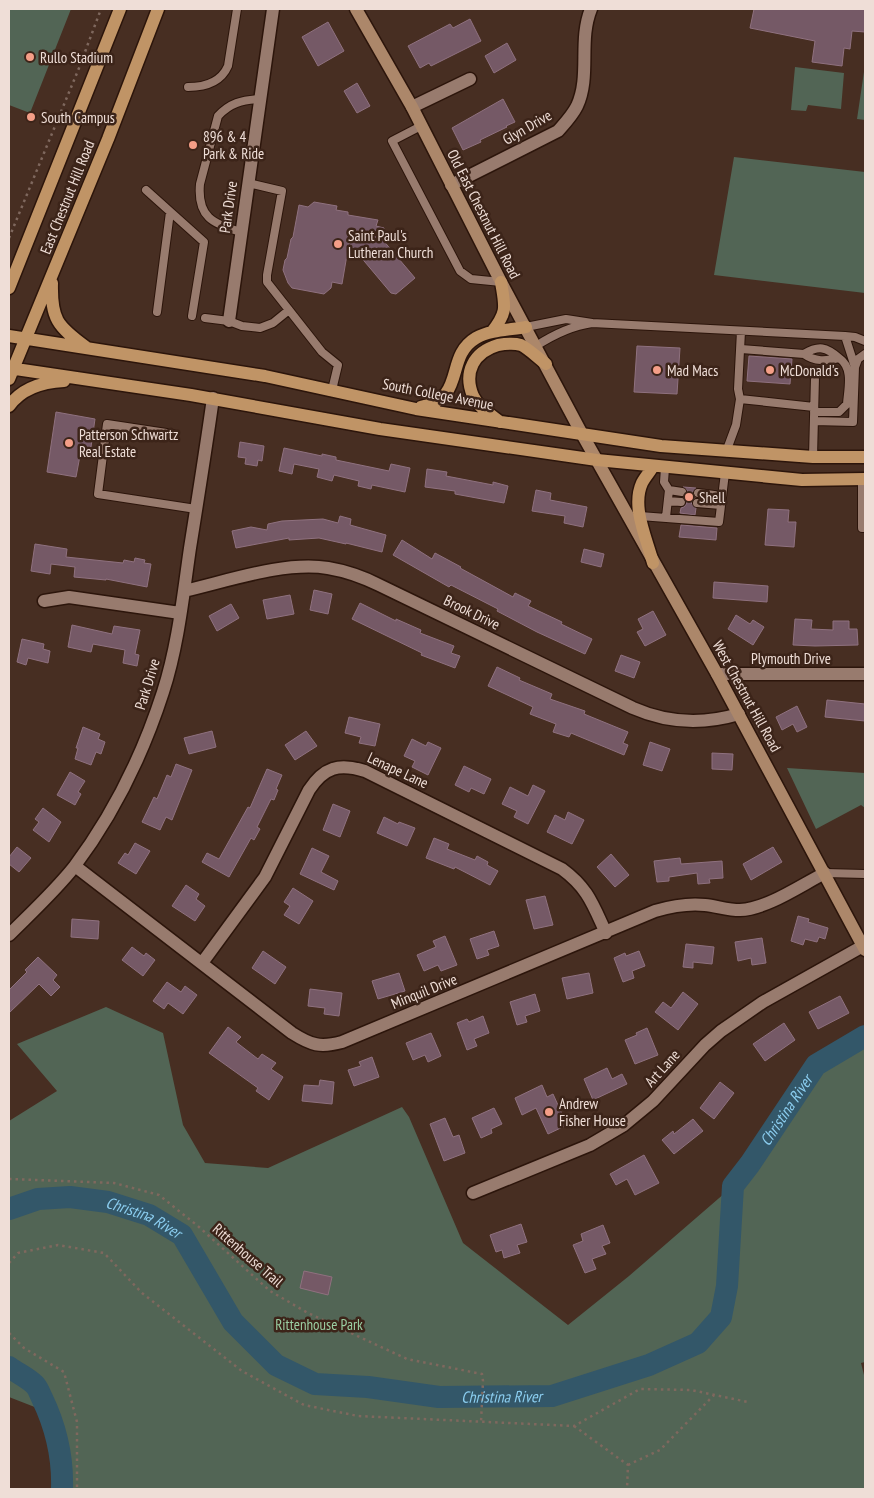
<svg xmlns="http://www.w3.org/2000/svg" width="874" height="1498" viewBox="0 0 874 1498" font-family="'PT Sans Narrow',sans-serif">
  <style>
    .green { fill: #526555 }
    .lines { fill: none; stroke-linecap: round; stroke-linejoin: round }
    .river { stroke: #335769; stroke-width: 22 }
    .building { fill: #755966; stroke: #8f717f }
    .lane-casing { stroke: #2c150b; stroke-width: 10 }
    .street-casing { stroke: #2c150b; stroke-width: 15 }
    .secondary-casing { stroke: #2c150b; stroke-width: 15 }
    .primary-casing { stroke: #2c150b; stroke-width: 15 }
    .path { stroke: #7f685e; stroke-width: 2.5; stroke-dasharray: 2.5 4; stroke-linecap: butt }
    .lane { stroke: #987b6e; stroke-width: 8 }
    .street { stroke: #987b6e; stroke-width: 12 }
    .secondary { stroke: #ac876a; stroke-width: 12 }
    .primary { stroke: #c09466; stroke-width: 12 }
    .poi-dot { fill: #f49e87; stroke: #3c2419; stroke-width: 2 }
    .labels { text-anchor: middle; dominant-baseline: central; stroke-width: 5; stroke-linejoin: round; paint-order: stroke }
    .poi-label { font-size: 15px; fill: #efded7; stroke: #3c2419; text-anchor: start }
    .street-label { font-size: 15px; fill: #efded7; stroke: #3c2419 }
    .park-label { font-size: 15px; fill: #9acea2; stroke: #3c2419 }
    .water-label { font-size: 16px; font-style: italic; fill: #8bcdef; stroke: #3c2419 }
  </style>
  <rect width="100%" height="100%" fill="#472e22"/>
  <path class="green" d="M9,9H71L30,113L9,105Z
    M865,65V120L857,119Z
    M795,67L844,73L841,109L808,105L806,111L791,110Z
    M734,157L865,172V293L714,275Z
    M787,768L865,773V808L861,805L816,829Z
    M106,1007L163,1033L183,1125L205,1163L268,1168L402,1107L409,1117L463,1243L568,1325L629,1276L733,1186L750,1164L816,1065L865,1036V1362L861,1363L865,1379V1489H62C63,1463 57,1438 50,1413L9,1397V1121L57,1091L17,1044Z"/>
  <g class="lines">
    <g class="river">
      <path id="s1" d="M9,1209L38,1199L70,1197L108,1202L149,1215L182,1235L233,1322L276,1365L315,1384L368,1387L439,1397L552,1396L649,1365L698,1343L721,1317L727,1286L733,1186L750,1164L816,1065L865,1036"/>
      <path d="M9,1367C17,1373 28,1378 35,1385C38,1388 40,1394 42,1398C56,1427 63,1458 62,1489"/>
    </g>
  </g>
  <path class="building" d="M754,9H865V32L852,31L850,49L844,48L842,66L812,62L815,41L750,28Z
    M470,19L481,41L431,66L429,63L420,68L408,46L450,24L453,28Z
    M328,22L344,51L318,66L302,37Z
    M507,43L516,60L494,73L485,56Z
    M357,83L370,106L357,113L344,91Z
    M503,99L515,122L506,126L507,127L480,140L481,142L463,150L452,128Z
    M314,202L337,206L336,210L348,212V215L378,220L376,226L384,228L382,239L415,278L396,294L391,293L349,243L342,284L332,282L331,288L324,294L292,288L288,283L283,270L285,260L287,258L291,239L293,237L299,205L308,207Z
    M637,346L680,348L677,394L634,392Z
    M749,356L792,359L790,384L747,381Z
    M56,412L95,419L91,447L82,445L76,477L47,472Z
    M240,442L264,446L262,461L258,460L257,466L245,464L246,458L238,457Z
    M284,448L322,456V454L336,457V460L389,471L391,464L410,468L405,492L372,485L371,489L358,486L359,481L334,475L332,481L317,477L319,469L294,464L292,474L279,471Z
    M427,469L447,472L446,476L493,485V482L508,486L504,503L455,494V491L425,487Z
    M683,487L696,488L692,493L695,498L691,503L696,508L695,515L680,513L681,508L684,507L687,503L684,497L687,495V490Z
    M536,490L551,493L550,500L587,507L583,527L564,523L565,516L532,511Z
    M768,509L789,510L788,522H796L794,547L765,545Z
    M340,516L351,519L350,525L386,535L382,552L346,543V544L319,538L289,540V538L236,548L232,531L251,527L267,530L268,524L282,521L323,519L338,523Z
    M681,525L717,528L716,540L679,537Z
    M402,540L432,559L435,553L461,567L460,568L513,597L515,593L531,601L528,606L562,622L561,624L592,639L585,654L537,632L497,611L498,609L451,585L449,587L393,555Z
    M35,544L67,549L66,557L123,563L124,560L134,562L135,558L145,560L144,563L151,564L147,587L106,579V580L74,577L75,567L51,564L50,574L31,571Z
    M584,549L604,554L601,567L581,562Z
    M714,582L768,586L767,602L713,598Z
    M314,590L332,594L328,614L310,610Z
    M290,595L294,614L267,619L263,600Z
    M360,603L396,621V619L421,630L420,633L454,646L451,653L460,656L455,668L421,655L422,653L352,619Z
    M231,604L239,618L217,631L209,616Z
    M653,611L666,635L645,646L637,632L643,629L638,619Z
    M736,615L750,624L753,620L764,627L753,645L728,629Z
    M795,619L812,620L811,629L833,630V621H849V629H857L858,645L815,646L793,645Z
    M72,625L112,634L114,626L140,630L135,654L139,655L137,666L123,663L125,650L93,644L91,652L68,647Z
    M22,639L44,644L43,649L50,651L48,663L28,658L26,665L17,662Z
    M621,655L640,662L634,678L615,671Z
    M497,667L520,678L519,680L552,694L550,699L585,711L584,714L628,732L623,743L628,745L624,755L571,733L569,737L553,732L556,724L530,714L533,707L488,686Z
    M827,700L865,704V721L825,717Z
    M797,706L807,727L797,732L793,724L782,730L776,717Z
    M349,717L380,724L375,746L359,743L361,737L345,733Z
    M83,727L100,734L98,739L105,742L101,754L96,752L91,765L75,759L78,748H76Z
    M212,731L216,747L189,754L184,738Z
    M306,731L317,746L295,760L285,745Z
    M412,739L426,746L428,742L441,748L428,775L412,767L415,761L404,756Z
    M650,742L670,749L662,771L643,765Z
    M712,753L733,754L732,770L712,769Z
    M176,764L192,770L172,820L166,817L160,830L142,822L154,797L157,799L167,775L171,777Z
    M464,766L491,779L484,794L471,788L469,792L455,785Z
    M267,769L282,775L276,789L278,790L274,800L271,799L257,827L260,829L254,840L251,838L229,877L202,862L207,853L219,859L248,807L250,808Z
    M70,772L85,781L78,792L81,794L75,805L57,795Z
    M533,785L545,791L528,824L514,817L517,811L502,804L510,787L528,796Z
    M333,804L350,811L340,837L323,830Z
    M43,808L61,822L49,842L33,830L39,822L35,819Z
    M568,812L584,820L572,844L547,832L555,815L565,820Z
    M384,817L398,824L399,822L415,828L407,846L377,833Z
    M434,838L449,844L447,849L475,860L477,856L488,862L487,865L498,871L490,885L455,867L454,869L426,858Z
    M135,843L150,851L136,874L118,863L125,853L128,855Z
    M17,847L31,858L19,872L9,864V857Z
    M773,847L782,862L751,880L743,864Z
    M312,848L329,856L321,872L338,881L334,890L300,874Z
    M611,854L629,875L615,887L597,867Z
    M680,858L681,864L722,861L723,878L709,879L710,883L698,884L697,873L669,877V881L657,882L654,861Z
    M186,885L199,894L196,899L205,906L195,921L172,906Z
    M293,888L313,901L299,924L284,915L290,906L284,902Z
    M545,896L553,925L534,929L526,900Z
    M798,916L809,919L808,922L828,928L825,939L819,937L817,942L805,939L803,945L791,941Z
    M72,919L99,921L98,939L71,937Z
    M494,931L499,946L487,950L489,955L477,959L470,939Z
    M445,936L457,965L441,971L438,965L424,971L417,955L436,947L433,941Z
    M762,938L766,963L752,965L751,958L738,961L735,942Z
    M686,944L714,947L712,964L693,962V968L683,967Z
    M132,947L144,956L146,953L155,960L143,976L122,960Z
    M263,951L286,967L275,984L252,968Z
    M639,951L645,966L632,971L634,978L623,982L614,958L625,953L626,956Z
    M38,957L57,975L53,980L60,987L51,996L39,984L9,1013V990L27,972L25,970Z
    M399,973L405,991L378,999L372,981Z
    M589,973L593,993L567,999L562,978Z
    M167,982L181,992L185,986L197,995L183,1014L168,1003L164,1009L153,1001Z
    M310,989L342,993L339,1016L324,1014L325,1008L308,1006Z
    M683,992L698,1004L678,1030L655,1012L663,1002L671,1008Z
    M535,994L540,1011L525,1016L527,1022L517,1025L510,1002Z
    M840,996L849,1013L818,1029L809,1012Z
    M483,1016L489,1033L474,1039L477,1046L467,1050L457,1023L467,1019L469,1022Z
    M784,1023L795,1040L765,1061L753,1044Z
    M228,1027L241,1037L236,1042L258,1059L262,1054L276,1063L271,1069L283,1077L269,1100L256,1091L258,1088L209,1053Z
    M647,1028L658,1055L635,1064L625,1040L637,1035L636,1033Z
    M431,1033L441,1056L428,1062L425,1055L413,1060L406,1043Z
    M372,1057L379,1077L354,1086L348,1070L361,1066L359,1062Z
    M607,1068L612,1079L622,1074L627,1084L593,1100L584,1079Z
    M320,1080L334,1082L332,1104L302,1101L304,1085L319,1086Z
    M720,1082L734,1093L714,1119L700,1108Z
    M542,1085L547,1097L553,1094L567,1125L548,1134L536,1108L522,1115L515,1098Z
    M494,1108L502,1124L491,1129L492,1133L481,1138L472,1118Z
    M445,1118L453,1137L459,1135L465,1153L444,1161L430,1124Z
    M693,1119L703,1131L674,1154L662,1140L673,1131L674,1134Z
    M644,1155L659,1183L635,1195L627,1179L616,1185L610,1174Z
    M521,1224L527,1242L517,1245L520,1253L504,1258L502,1250L496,1252L490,1235Z
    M603,1225L610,1243L602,1246L606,1254L592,1259L596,1269L585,1273L573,1245L583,1241L581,1234Z
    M304,1271L332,1277L328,1295L300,1288Z"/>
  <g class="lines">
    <defs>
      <path id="lane" d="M188,87C205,87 221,82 228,66L237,9
        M421,126L392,141L460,271L471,279L501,282
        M248,183L282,191L267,275V282L322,352L338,365L332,390
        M146,190L204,242L192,316
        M241,232C213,224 197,217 200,184L218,116C230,103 242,100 259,99
        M157,312L170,212
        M205,318L229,321L242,326L260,328L273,323L289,310
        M592,323L845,336L855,337L865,341
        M526,327L566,319L592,323C571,326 553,335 536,346
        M741,349L804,354C815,362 826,361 839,358C854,368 848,389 847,404L839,412H814
        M804,354C819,345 826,347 839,358
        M855,367L858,359L865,354
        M740,399L814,407
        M814,421L853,422L855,367L845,336
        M173,434L107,424L98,494L196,509
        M726,452L736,425L740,399L738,389L741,331
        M813,457L815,377
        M665,468L664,482L669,490
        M862,479V528H865
        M698,493L722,496
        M668,501L681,502
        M697,503L721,505
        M640,516L719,522L725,473
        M666,517L669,490L682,492
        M825,873L865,874"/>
      <path id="street" d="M412,107L470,79
        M451,185L558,131C565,123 572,116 577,106C591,76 578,41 591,9
        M229,321L273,9
        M184,591C228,581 284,561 328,568C346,571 363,577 379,585L633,708C667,723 702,725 739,714
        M44,601L69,597L180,613
        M717,674H865
        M75,866L292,1033C311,1045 320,1048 342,1042L655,911C672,906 687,903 705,905C716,906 728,910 740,910C767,909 801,885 825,873
        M9,935C31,913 55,891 74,867C113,815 143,754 163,692C178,646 183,596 190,548C198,498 206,448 213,398
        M202,963L265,877L309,790C324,767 339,763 365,771L562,869C588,888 593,905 606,933
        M473,1193L590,1145L624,1125L653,1101L705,1045L721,1031L763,1002L863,946"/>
      <path id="secondary" d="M356,9L412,107L501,282L582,434L717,674L865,950"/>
      <path id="primary" d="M52,283C51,319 57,326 86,347
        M9,288L120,9
        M492,332C508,311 505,307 501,282
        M9,336L265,376L416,409L661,446L813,457H865
        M9,368L191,395L380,429L597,460L802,480L865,479
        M9,379L108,139L158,9
        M9,406C22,388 42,382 64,381
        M421,407C467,398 444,357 476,338C490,330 509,330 526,327
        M500,422C491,415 478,407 473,396C463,372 474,352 498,345C504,344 514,343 521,345C529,349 538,358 546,364
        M653,466C650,472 645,477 642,483C631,507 647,539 653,563"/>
    </defs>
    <use href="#lane" class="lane-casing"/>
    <use href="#street" class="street-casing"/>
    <use href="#secondary" class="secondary-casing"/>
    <use href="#primary" class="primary-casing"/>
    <path class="path" d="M9,238L79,68L101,9
      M9,1179L114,1183L159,1195L199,1227L270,1291L308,1313L407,1359L482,1374L483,1381L481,1422
      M9,1263L18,1253L58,1245L104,1253L142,1293L242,1371L304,1405L358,1416L574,1426L640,1389L691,1390L748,1402
      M9,1333L24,1348L64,1372L77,1422V1489
      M574,1426L628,1465L627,1489
      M628,1465L660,1450L714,1395"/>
    <use href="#lane" class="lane"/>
    <use href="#street" class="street"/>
    <use href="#secondary" class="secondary"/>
    <use href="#primary" class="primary"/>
  </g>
  <g class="poi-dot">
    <circle cx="30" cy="57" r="5"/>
    <circle cx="31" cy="117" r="5"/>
    <circle cx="193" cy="145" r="5"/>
    <circle cx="338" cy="244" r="5"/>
    <circle cx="657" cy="370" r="5"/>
    <circle cx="770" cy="370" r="5"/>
    <circle cx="69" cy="443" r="5"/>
    <circle cx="689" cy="497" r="5"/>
    <circle cx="549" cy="1112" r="5"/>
  </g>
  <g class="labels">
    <g class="poi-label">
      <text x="40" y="57">Rullo Stadium</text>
      <text x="41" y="117">South Campus</text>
      <text x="203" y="136">896 &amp; 4<tspan x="203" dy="17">Park &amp; Ride</tspan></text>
      <text x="348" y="235">Saint Paul's<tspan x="348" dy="17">Lutheran Church</tspan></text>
      <text x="667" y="370">Mad Macs</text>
      <text x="780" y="370">McDonald's</text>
      <text x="79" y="434">Patterson Schwartz<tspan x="79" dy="17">Real Estate</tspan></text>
      <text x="699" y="497">Shell</text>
      <text x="559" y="1103">Andrew<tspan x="559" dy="17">Fisher House</tspan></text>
    </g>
    <g class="street-label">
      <text transform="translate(527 127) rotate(-30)">Glyn Drive</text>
      <text transform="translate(67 197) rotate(-68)">East Chestnut Hill Road</text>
      <text transform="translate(228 207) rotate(-82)">Park Drive</text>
      <text transform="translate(484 214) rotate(63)">Old East Chestnut Hill Road</text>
      <text transform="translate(438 394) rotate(11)">South College Avenue</text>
      <text transform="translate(472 612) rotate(26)">Brook Drive</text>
      <text x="791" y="658">Plymouth Drive</text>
      <text transform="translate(147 684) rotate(-73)">Park Drive</text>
      <text transform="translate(747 696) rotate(61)">West Chestnut Hill Road</text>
      <text transform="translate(398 770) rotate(25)">Lenape Lane</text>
      <text transform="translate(424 991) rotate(-22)">Minquil Drive</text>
      <text transform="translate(662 1068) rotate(-48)">Art Lane</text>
      <text transform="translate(248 1255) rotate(41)">Rittenhouse Trail</text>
    </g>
    <g class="park-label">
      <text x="319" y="1324">Rittenhouse Park</text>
    </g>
    <g class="water-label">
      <text stroke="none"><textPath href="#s1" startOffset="1040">Christina River</textPath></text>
      <text stroke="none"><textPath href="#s1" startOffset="140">Christina River</textPath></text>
      <text stroke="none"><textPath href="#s1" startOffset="575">Christina River</textPath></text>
    </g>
  </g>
  <rect width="874" height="1498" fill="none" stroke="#efded7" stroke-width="20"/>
</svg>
